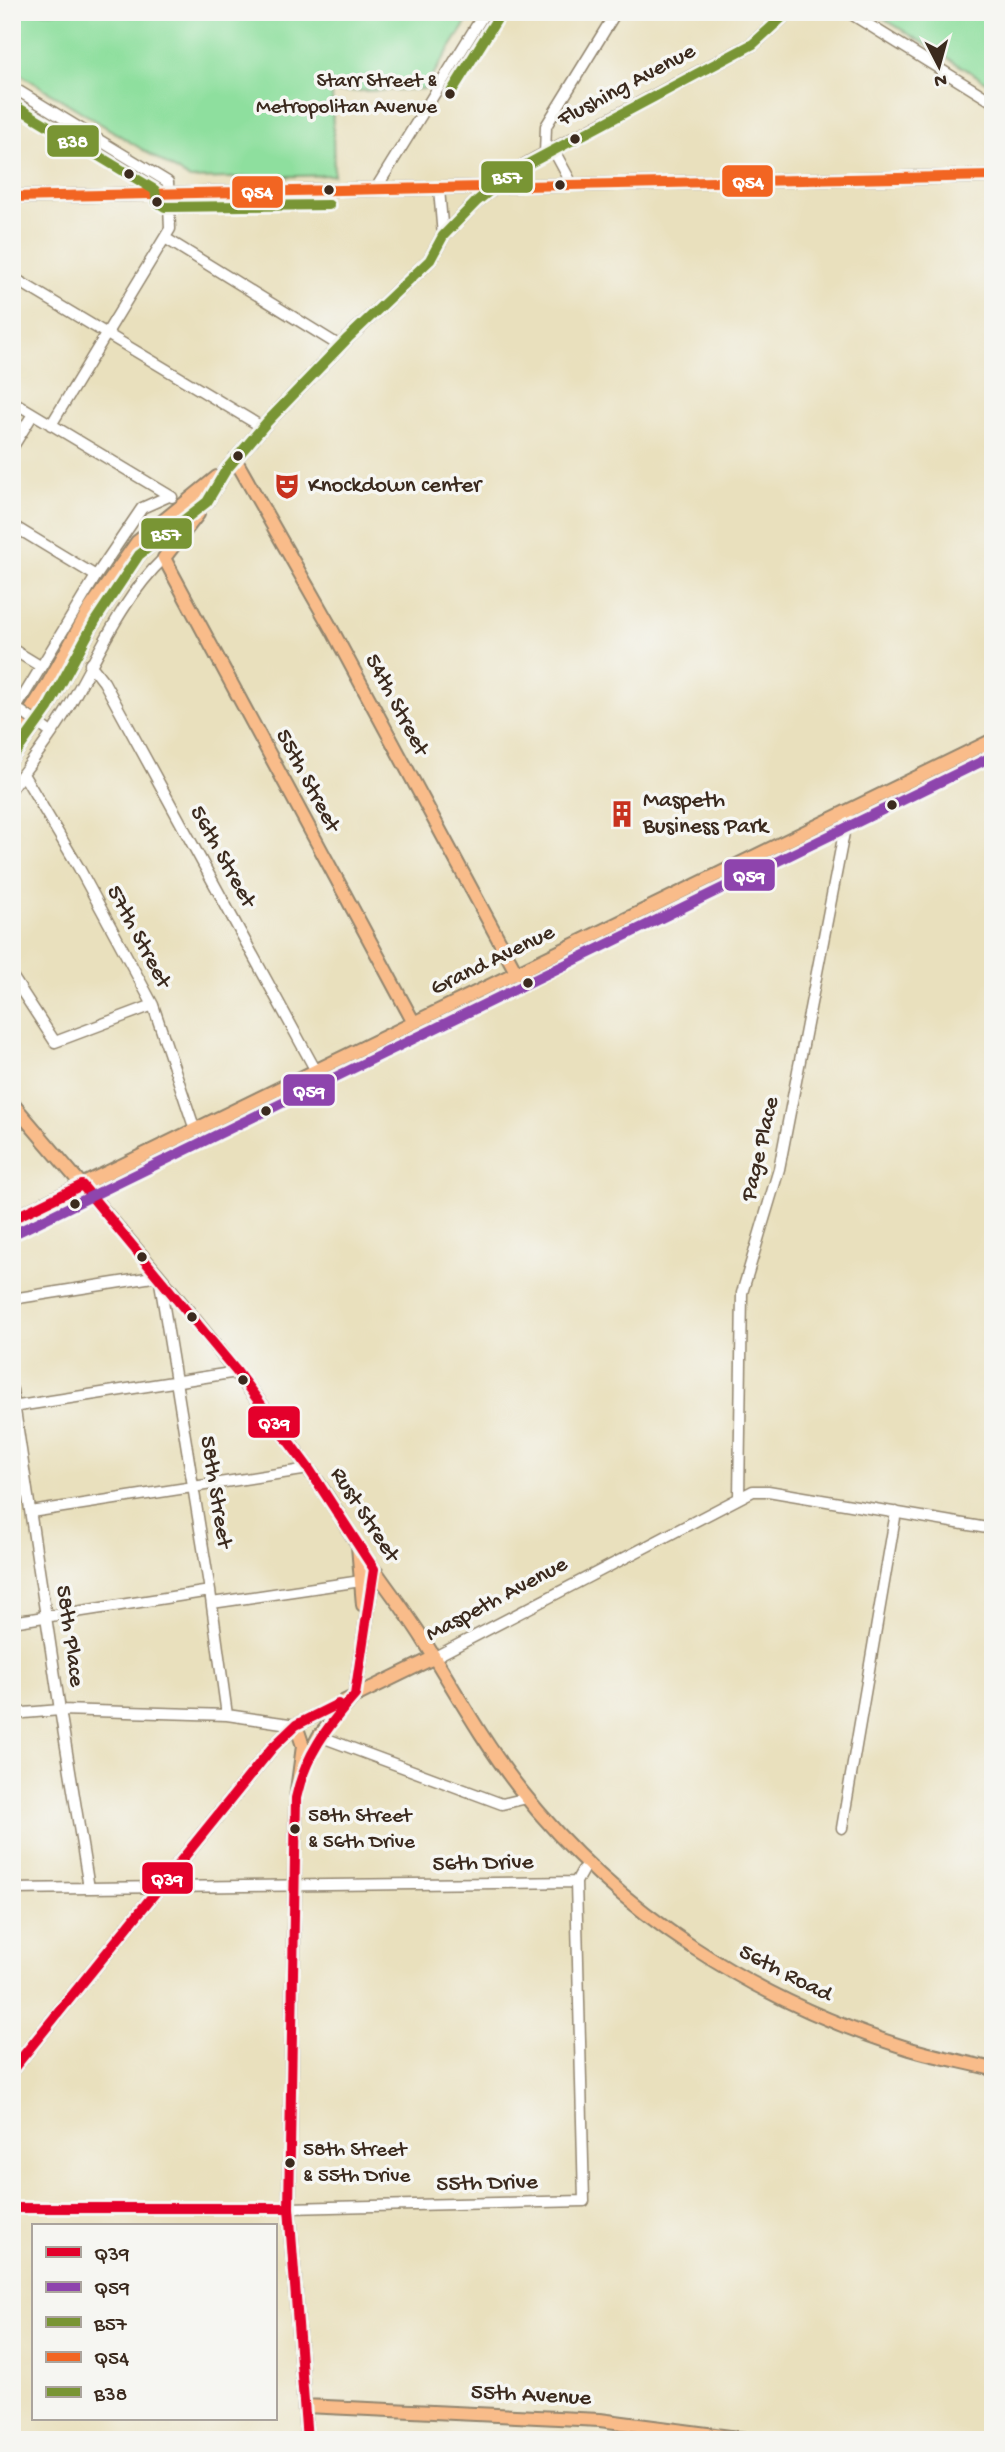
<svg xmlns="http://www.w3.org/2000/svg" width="1005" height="2452" viewBox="0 0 1005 2452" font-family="'Gochi Hand',sans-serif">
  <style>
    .green { fill: #8edf9e; stroke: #64845e; stroke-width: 2 }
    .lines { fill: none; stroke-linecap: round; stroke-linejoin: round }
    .minor-casing { stroke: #92856e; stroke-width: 13 }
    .major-casing { stroke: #92856e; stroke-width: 16 }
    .minor { stroke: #fff; stroke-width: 10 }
    .major { stroke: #f9bc8a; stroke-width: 12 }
    .minor-bridge-casing { stroke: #92856e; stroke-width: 13; stroke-linecap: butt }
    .minor-bridge { stroke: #fff; stroke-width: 10 }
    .bus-1-casing { stroke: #f6f6f2; stroke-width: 16 }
    .bus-2-casing { stroke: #f6f6f2; stroke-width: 16 }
    .bus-3-casing { stroke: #f6f6f2; stroke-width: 16 }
    .bus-4-casing { stroke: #f6f6f2; stroke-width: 16 }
    .bus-5-casing { stroke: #f6f6f2; stroke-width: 16 }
    .bus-1 { stroke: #e4002b; stroke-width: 10 }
    .bus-2 { stroke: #8e44ad; stroke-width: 10 }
    .bus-3 { stroke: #799534; stroke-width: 10 }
    .bus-4 { stroke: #f26522; stroke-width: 10 }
    .bus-5 { stroke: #799534; stroke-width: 10 }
    .bus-dot { fill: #3b2a1e; stroke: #f6f6f2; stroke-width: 2.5 }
    .labels { text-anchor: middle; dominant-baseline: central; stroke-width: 7; stroke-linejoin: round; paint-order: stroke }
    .bus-label { font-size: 21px; fill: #3b2a1e; stroke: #f6f6f2; text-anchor: start }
    .street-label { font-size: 23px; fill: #3b2a1e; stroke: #f6f6f2 }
    .poi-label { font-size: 23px; fill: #3b2a1e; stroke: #f6f6f2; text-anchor: start }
    .line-badge { stroke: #f6f6f2; stroke-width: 2.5 }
    .badge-label { font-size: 19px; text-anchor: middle; font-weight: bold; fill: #fff }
  </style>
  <rect width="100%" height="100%" fill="#f6f6f2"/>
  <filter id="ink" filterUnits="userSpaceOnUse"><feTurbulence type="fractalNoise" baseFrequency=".0143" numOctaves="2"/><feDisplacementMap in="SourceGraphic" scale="14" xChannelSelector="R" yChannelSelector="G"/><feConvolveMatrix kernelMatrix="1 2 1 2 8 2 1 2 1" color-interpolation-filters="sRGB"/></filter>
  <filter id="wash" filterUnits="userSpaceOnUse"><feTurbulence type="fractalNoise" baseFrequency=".00686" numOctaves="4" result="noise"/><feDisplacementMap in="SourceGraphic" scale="28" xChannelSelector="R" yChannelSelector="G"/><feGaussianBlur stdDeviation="1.57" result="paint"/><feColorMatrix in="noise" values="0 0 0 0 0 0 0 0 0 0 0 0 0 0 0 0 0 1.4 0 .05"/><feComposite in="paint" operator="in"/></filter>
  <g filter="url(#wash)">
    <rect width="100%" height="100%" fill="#e9e0bd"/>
    <path class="green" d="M12,12H473L424,89L332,92L334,175L190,179L12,69Z
      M873,12H993V86Z"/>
  </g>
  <g filter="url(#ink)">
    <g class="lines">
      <defs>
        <path id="minor" d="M848,12L993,102
          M12,87L168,182L170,229L51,425
          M553,149L572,184
          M545,154L546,126L616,12
          M439,189L443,236
          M375,190L485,12
          M165,238L340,346
          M12,277L262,427
          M12,401L172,497
          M12,448L33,414
          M12,525L96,576
          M12,649L40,666
          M90,664L104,682L316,1071
          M12,715L96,576L142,508L169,496
          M984,744L993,763
          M23,774L79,868L153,1005L195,1130
          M12,788C31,762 52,736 68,708C97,658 121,599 164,558
          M12,976L55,1042L153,1005
          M12,1299L159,1276L210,1591L227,1715
          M12,1390L60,1710L89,1888
          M12,1407L237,1372
          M739,1497L742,1293L779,1169L848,812
          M31,1512L309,1469
          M212,1603L361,1581
          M12,1622L210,1591
          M433,1658L753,1491H768L993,1529
          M12,1714L60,1710L227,1715L296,1725
          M319,1736L502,1804L527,1798
          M842,1828L896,1512
          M12,1889L576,1882
          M12,2208H289L584,2201L576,1882L586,1864"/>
        <path id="major" d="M12,197L993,176
          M235,459L331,628L516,972
          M198,514L164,558L414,1023
          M12,740L49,682L89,610L137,542L217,477
          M12,758L48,708L95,621L139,555L207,502L226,470L267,422L348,338L430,260L443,236L477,201L513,172L538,158L753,44L788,12
          M12,1103C113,1222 217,1340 308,1468C331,1500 351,1536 374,1569C390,1592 408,1615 423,1639C454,1689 483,1742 519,1788C618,1914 757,2002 910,2049C937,2057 965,2062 993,2069
          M12,1219L993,740
          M358,1546L363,1605
          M355,1695L374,1569
          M296,1725L303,1746L296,1798L289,2208L307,2440
          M303,1767L319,1736L351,1700
          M12,2070L272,1748L296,1725L433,1658
          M305,2406L600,2420L753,2440"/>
      </defs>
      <use href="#minor" class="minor-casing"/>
      <use href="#major" class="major-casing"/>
      <use href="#minor" class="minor"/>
      <use href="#major" class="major"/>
      <defs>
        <path id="minor-bridge" d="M22,712L47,730"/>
      </defs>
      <use href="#minor-bridge" class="minor-bridge-casing"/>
      <use href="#minor-bridge" class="minor-bridge"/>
      <defs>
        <path id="bus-1" d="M82,1185L237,1372L309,1469L374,1569L355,1695
          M12,1219L82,1185
          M12,2070L272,1748L296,1725L338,1704
          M12,2208H289
          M307,2440L289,2208L296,1798C305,1756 327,1727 355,1695"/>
        <path id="bus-2" d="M18,1232L993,756"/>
        <path id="bus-3" d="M12,758L48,708L95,621L139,555L207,502L226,470L267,422L348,338L430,260L443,236L477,201L513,172L753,44L788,12"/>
        <path id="bus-4" d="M12,197L993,176"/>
        <path id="bus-5" d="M450,94L497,19
          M12,104L155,190L157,202L165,207L329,205"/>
      </defs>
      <use href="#bus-1" class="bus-1-casing"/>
      <use href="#bus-2" class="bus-2-casing"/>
      <use href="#bus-3" class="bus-3-casing"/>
      <use href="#bus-4" class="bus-4-casing"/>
      <use href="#bus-5" class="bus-5-casing"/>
      <use href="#bus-1" class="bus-1"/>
      <use href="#bus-2" class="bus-2"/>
      <use href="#bus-3" class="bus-3"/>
      <use href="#bus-4" class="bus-4"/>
      <use href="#bus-5" class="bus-5"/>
    </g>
  </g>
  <defs>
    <symbol id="theatre-bare" viewBox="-9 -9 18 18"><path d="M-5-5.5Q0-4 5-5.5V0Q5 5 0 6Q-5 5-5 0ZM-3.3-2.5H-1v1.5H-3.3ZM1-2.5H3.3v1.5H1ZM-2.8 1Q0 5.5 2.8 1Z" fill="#c8321e" stroke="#f6f6f2" stroke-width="2.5" paint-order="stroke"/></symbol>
    <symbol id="building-bare" viewBox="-9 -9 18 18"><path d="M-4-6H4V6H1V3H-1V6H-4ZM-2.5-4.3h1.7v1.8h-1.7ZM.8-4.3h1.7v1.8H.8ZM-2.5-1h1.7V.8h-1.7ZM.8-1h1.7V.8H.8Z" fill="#c8321e" stroke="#f6f6f2" stroke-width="2.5" paint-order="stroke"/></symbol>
  </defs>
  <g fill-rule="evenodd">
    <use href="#theatre-bare" x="268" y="467" width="38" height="38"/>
    <use href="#building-bare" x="603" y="795" width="38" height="38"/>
  </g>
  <g class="bus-dot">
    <circle cx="450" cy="94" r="6"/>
    <circle cx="575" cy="139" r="6"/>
    <circle cx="129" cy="174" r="6"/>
    <circle cx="560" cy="185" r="6"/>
    <circle cx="329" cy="190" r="6"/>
    <circle cx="157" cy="202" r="6"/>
    <circle cx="238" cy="456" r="6"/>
    <circle cx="892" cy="805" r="6"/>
    <circle cx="528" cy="983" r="6"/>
    <circle cx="266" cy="1111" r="6"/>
    <circle cx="75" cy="1204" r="6"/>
    <circle cx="142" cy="1257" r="6"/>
    <circle cx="192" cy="1317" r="6"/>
    <circle cx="243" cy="1380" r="6"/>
    <circle cx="295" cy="1829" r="6"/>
    <circle cx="290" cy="2163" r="6"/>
  </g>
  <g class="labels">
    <g class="bus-label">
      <text x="437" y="82" text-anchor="end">Starr Street &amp;<tspan x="437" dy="26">Metropolitan Avenue</tspan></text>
      <text x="308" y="1817">58th Street<tspan x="308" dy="26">&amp; 56th Drive</tspan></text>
      <text x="303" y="2151">58th Street<tspan x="303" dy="26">&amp; 55th Drive</tspan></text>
    </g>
    <g class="street-label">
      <text transform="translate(627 86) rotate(-28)">Flushing Avenue</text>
      <text transform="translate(396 705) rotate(62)">54th Street</text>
      <text transform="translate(307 781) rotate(62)">55th Street</text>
      <text transform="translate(222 857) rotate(61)">56th Street</text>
      <text transform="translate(138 937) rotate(62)">57th Street</text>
      <text transform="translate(493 961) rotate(-26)">Grand Avenue</text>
      <text transform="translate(761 1149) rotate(-77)">Page Place</text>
      <text transform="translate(215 1492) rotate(81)">58th Street</text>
      <text transform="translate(364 1515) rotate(57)">Rust Street</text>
      <text transform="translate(497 1600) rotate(-28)">Maspeth Avenue</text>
      <text transform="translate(69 1636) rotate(82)">58th Place</text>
      <text transform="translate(483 1864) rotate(-1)">56th Drive</text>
      <text transform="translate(785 1974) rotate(27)">56th Road</text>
      <text transform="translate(487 2184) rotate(-1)">55th Drive</text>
      <text transform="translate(531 2396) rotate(3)">55th Avenue</text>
    </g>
    <g class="poi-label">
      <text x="308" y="486">Knockdown center</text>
      <text x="643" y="801">Maspeth<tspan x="643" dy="26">Business Park</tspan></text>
    </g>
  </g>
  <g class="line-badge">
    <rect x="46" y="124" width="54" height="34" rx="7" fill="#799534"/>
    <rect x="480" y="160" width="54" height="34" rx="7" fill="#799534"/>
    <rect x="721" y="164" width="53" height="34" rx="7" fill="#f26522"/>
    <rect x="231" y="175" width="53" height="34" rx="7" fill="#f26522"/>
    <rect x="140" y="517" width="53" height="33" rx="7" fill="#799534"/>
    <rect x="723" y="858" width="53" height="34" rx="7" fill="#8e44ad"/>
    <rect x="282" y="1073" width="54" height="34" rx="7" fill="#8e44ad"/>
    <rect x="247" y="1405" width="54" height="34" rx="7" fill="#e4002b"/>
    <rect x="141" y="1861" width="53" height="34" rx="7" fill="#e4002b"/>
  </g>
  <g class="badge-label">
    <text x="73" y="147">B38</text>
    <text x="507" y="183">B57</text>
    <text x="748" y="188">Q54</text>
    <text x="257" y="198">Q54</text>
    <text x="166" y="540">B57</text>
    <text x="749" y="882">Q59</text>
    <text x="309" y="1097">Q59</text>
    <text x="274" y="1429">Q39</text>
    <text x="167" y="1885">Q39</text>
  </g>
  <rect width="1005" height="2452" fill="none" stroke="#f6f6f2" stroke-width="42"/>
  <rect x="32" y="2224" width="245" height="196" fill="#f6f6f2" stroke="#aba49d" stroke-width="2"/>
  <rect x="46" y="2247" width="35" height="10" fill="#e4002b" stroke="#aba49d" stroke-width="2"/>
  <text x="94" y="2260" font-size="21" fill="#3b2a1e">Q39</text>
  <rect x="46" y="2282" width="35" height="10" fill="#8e44ad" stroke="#aba49d" stroke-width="2"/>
  <text x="94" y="2294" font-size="21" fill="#3b2a1e">Q59</text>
  <rect x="46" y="2317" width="35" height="10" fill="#799534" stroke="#aba49d" stroke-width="2"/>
  <text x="94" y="2330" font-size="21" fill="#3b2a1e">B57</text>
  <rect x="46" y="2352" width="35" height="10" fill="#f26522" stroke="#aba49d" stroke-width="2"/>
  <text x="94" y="2364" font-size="21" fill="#3b2a1e">Q54</text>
  <rect x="46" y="2387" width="35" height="10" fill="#799534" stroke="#aba49d" stroke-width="2"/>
  <text x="94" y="2400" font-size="21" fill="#3b2a1e">B38</text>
  <g transform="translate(939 66) rotate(174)" stroke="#f6f6f2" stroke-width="5" paint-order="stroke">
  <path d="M0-5L12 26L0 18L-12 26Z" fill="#3b2a1e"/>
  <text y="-10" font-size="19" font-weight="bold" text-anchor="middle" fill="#3b2a1e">N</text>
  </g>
</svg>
